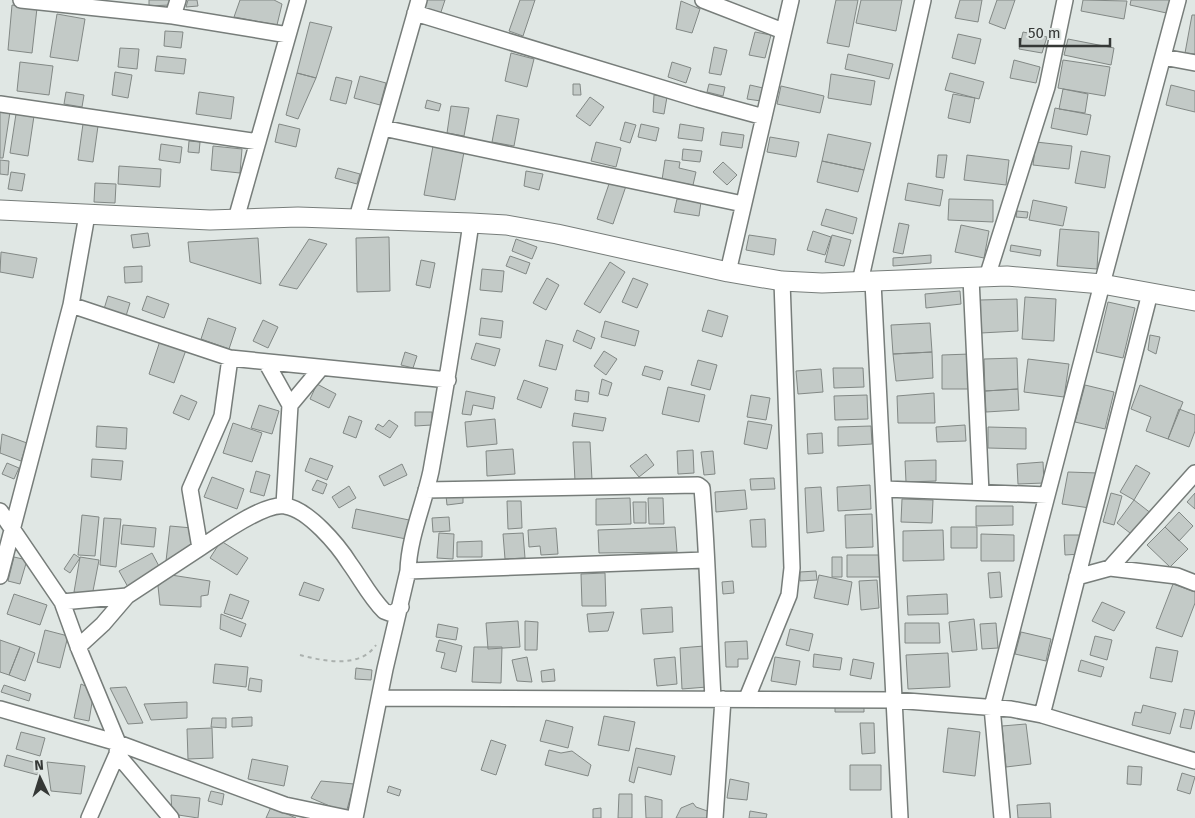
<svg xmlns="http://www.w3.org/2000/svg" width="1195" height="818" viewBox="0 0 1195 818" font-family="'Fira Sans',sans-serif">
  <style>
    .building { fill: #c3cac7; stroke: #828885 }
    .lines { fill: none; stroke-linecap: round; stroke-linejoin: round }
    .minor-casing { stroke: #777d7a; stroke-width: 18 }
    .major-casing { stroke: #777d7a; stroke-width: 21 }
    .path { stroke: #abb1ae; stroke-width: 2; stroke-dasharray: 4 4; stroke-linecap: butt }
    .minor { stroke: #fff; stroke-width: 15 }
    .major { stroke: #fff; stroke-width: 19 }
  </style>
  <rect width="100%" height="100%" fill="#e0e7e4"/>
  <path class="building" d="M149,0H170V5L149,6Z
    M188,0H197L198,6L186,7Z
    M240,0H274L282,4L277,25L234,17Z
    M427,0H445L440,15L423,10Z
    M520,0H535L523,36L509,31Z
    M836,0H858L849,47L827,43Z
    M861,0H902L896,31L856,23Z
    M960,0H982L978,22L955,18Z
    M997,0H1015L1005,29L989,23Z
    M1083,0L1127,1L1124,19L1081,11Z
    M1131,0H1174L1171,14L1130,5Z
    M681,1L700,9L692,33L676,29Z
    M12,5L37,8L32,53L8,50Z
    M57,14L85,19L78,61L50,57Z
    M1192,15H1195V54L1185,53Z
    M310,22L332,27L316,78L297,73Z
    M165,31L183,32L181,48L164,46Z
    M755,32L771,35L765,58L749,55Z
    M1023,32L1047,37L1042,53L1019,49Z
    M958,34L981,39L975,64L952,58Z
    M1068,39L1114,48L1111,65L1064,55Z
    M714,47L727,50L721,75L709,73Z
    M120,48L139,49L137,69L118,67Z
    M511,53L534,59L527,87L505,81Z
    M848,54L893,64L889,79L845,69Z
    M157,56L186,59L184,74L155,71Z
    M1014,60L1040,67L1036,83L1010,78Z
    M1063,60L1110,67L1105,96L1058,88Z
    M20,62L53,66L49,95L17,91Z
    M672,62L691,68L686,83L668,77Z
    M115,72L132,75L128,98L112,95Z
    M297,73L316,78L298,119L286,115Z
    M950,73L984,82L979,99L945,90Z
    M831,74L875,81L871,105L828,98Z
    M360,76L386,83L380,105L354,98Z
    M336,77L352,81L346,104L330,100Z
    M573,84H580L581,95H573Z
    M709,84L725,87L723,96L707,92Z
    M750,85L763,88L761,101L747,99Z
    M1171,85L1195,91V112L1166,105Z
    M781,86L824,96L820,113L777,104Z
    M1063,89L1088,94L1085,113L1059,109Z
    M66,92L84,95L82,107L64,104Z
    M199,92L234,97L231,119L196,114Z
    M953,94L975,98L970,123L948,118Z
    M654,95L667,97L664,114L653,112Z
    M590,97L604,107L590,126L576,116Z
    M427,100L441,104L439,111L425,108Z
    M451,106L469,108L464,136L447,133Z
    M1055,108L1091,115L1087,135L1051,128Z
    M0,111L10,112L3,158H0Z
    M16,114L34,116L28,156L10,153Z
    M497,115L519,119L514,146L492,142Z
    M625,122L636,125L630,143L620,140Z
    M83,124L98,126L93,162L78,160Z
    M279,124L300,129L296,147L275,142Z
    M641,124L659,128L656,141L638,137Z
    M680,124L704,128L702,141L678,138Z
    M722,132L744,135L742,148L720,145Z
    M828,134L871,143L864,170L822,161Z
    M770,137L799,142L796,157L767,152Z
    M189,141L200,142L199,153L188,152Z
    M596,142L621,148L616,167L591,161Z
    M1036,142L1072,146L1069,169L1033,165Z
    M161,144L182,147L180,163L159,160Z
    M213,146L242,149L240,173L211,170Z
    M433,146L464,152L455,200L424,195Z
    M683,149L702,151L700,162L682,160Z
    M1081,151L1110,156L1105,188L1075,183Z
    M938,155H947L944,178L936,177Z
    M967,155L1009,160L1006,185L964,180Z
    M0,160L9,161L8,175L0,174Z
    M665,160L680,162L679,168L696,172L693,185L662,180Z
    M822,161L864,170L858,192L817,182Z
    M723,162L737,175L727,185L713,172Z
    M119,166L161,169L160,187L118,184Z
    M338,168L360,174L357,184L335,178Z
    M526,171L543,174L539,190L524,186Z
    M11,172L25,174L22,191L8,189Z
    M610,181L626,186L613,224L597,219Z
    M95,183L116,184L115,203L94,202Z
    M908,183L943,190L940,206L905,200Z
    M677,199L701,202L699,216L674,212Z
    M949,199L993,200V222L948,220Z
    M1033,200L1067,207L1063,226L1029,220Z
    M826,209L857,218L853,234L821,225Z
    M1017,211L1028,212L1027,218L1016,217Z
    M899,223L909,225L903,254L893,252Z
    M961,225L989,231L984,258L955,252Z
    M1060,229L1099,232L1097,269L1057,266Z
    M813,231L831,237L825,255L807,250Z
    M148,233L150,246L133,248L131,235Z
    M749,235L776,239L774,255L746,250Z
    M832,235L851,240L844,266L825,262Z
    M389,237L390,291L357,292L356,238Z
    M258,238L261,284L190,262L188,242Z
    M309,239L327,244L297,289L279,285Z
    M516,239L537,247L532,259L512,251Z
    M1011,245L1041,250L1040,256L1010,251Z
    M1,252L37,258L33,278L0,272Z
    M931,255V263L893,266V258Z
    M510,256L530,263L526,274L506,266Z
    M421,260L435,263L430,288L416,285Z
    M610,262L625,272L600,313L584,304Z
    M142,266V282L125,283L124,267Z
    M482,269L504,271L502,292L480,290Z
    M547,278L559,285L546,310L533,303Z
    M633,278L648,284L637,308L622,302Z
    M960,291L961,304L926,308L925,294Z
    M108,296L130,303L126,316L104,309Z
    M147,296L169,304L164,318L142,310Z
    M1025,297L1056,299L1054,341L1022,339Z
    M1017,299L1018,331L981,333L980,300Z
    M1108,302L1135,308L1123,358L1096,352Z
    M708,310L728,316L722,337L702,331Z
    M208,318L236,328L229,349L201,339Z
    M481,318L503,321L501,338L479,335Z
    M263,320L278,327L268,348L253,341Z
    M605,321L639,331L635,346L601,337Z
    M930,323L932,352L893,354L891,325Z
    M577,330L595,338L591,349L573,341Z
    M1150,335L1160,337L1156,354L1148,350Z
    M546,340L563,345L556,370L539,366Z
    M160,341L186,350L174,383L149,374Z
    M476,343L500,349L495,366L471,359Z
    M604,351L617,359L606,375L594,366Z
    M405,352L417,356L413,368L401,365Z
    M932,352L933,378L896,381L893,354Z
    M970,354V389H942V355Z
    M1017,358L1018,389L985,391L984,359Z
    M1028,359L1069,364L1064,397L1024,392Z
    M698,360L717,365L710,390L691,385Z
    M645,366L663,371L660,380L642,375Z
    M833,368H863L864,387L834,388Z
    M821,369L823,392L798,394L796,371Z
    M602,379L612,383L608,396L599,394Z
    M524,380L548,388L541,408L517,399Z
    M317,384L336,394L329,408L310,399Z
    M1085,385L1114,392L1105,429L1075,422Z
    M1140,385L1183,402L1168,439L1146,431L1151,417L1131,409Z
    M668,387L705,395L699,422L662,414Z
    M1018,389L1019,410L986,412L985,391Z
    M576,390L589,392L588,402L575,400Z
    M466,391L495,397L493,409L473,405L471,415L462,414Z
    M934,393L935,423H898L897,396Z
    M181,395L197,402L189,420L173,413Z
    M751,395L770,398L766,420L747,417Z
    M867,395L868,419L835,420L834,396Z
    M259,405L279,411L272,434L251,428Z
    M1179,409L1195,415V431L1189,447L1168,439Z
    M415,412H432V425L415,426Z
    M574,413L606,418L603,431L572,426Z
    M349,416L362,421L356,438L343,433Z
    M495,419L497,444L467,447L465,422Z
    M389,420L398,426L390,438L375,429L378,424L383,427Z
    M748,421L772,425L767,449L744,444Z
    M233,423L262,433L252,462L223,453Z
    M965,425L966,441L937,442L936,427Z
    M97,426L127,428L126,449L96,447Z
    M871,426L872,444L838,446V427Z
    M988,427L1026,428V449L988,448Z
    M822,433L823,453L808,454L807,434Z
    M2,434L27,443L21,461L0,453Z
    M573,442H590L592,480L575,481Z
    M513,449L515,474L487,476L486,451Z
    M693,450L694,473L678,474L677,451Z
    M713,451L715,474L704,475L701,452Z
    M646,454L654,465L639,477L630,466Z
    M310,458L333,466L327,480L305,471Z
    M92,459L123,461L121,480L91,477Z
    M936,460V481L906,482L905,461Z
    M1043,462L1044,483L1018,484L1017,464Z
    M7,463L19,468L14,479L2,474Z
    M402,464L407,475L384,486L379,476Z
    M1136,465L1150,473L1134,500L1120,492Z
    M256,471L270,475L264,496L250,492Z
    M1068,472L1098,473L1090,508L1062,504Z
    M212,477L244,489L237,509L204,497Z
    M774,478L775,489L751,490L750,479Z
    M317,480L327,484L323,494L312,490Z
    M870,485L871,509L838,511L837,487Z
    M349,486L356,498L339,508L332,497Z
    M821,487L824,531L807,533L805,488Z
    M745,490L747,509L716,512L715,492Z
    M1111,493L1122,496L1114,525L1103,522Z
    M1195,493V509L1187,502Z
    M463,494V503L447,505L446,496Z
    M630,498L631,524L596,525V499Z
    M648,498H663L664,524H649Z
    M902,499L933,500L932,523L901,522Z
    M1134,500L1152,514L1134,536L1117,523Z
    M507,501H521L522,528L508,529Z
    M633,502H646V523H634Z
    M976,506H1013V525L976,526Z
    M356,509L409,520L406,539L352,528Z
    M1179,512L1193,526L1179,541L1165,527Z
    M872,514L873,547L846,548L845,515Z
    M82,515L99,517L95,556L78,555Z
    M449,517L450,531L433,532L432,518Z
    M104,518L121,519L116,567L100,565Z
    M765,519L766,547H752L750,520Z
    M123,525L156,528L154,547L121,544Z
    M170,526L192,528L194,547L166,561Z
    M675,527L677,552L599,553L598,530Z
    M951,527H977V548H951Z
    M1165,527L1188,549L1170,567L1147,545Z
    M556,528L558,554L541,555L540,546L529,547L528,530Z
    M943,530L944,560L903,561V531Z
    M439,533L454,534L453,559L437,558Z
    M523,533L525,558L505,559L503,534Z
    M981,534L1014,535V561H981Z
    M1064,535H1081V554L1065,555Z
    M221,541L248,558L237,575L210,558Z
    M482,541V557H457V542Z
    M152,553L161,570L128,587L119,571Z
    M74,554L80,558L70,573L64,569Z
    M847,555H881V577H847Z
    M14,557L27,560L20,584L8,581Z
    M80,557L99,560L92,596L74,592Z
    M832,557H842V577H832Z
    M816,571L817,580L800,581V572Z
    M1000,572L1002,597L990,598L988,573Z
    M605,573L606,606H582L581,574Z
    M171,575L210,581L208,595L201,596V607L160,605L158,586Z
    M819,575L852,582L848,605L814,598Z
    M877,580L879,608L861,610L859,581Z
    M733,581L734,593L723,594L722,582Z
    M304,582L324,589L319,601L299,595Z
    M1173,584L1195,592V603L1182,637L1156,628Z
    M14,594L47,605L40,625L7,614Z
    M230,594L249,601L242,619L224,613Z
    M947,594L948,614L908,615L907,596Z
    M1102,602L1125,612L1114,631L1092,621Z
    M672,607L673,632L643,634L641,609Z
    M614,612L608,631L589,632L587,614Z
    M221,614L246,624L241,637L220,629Z
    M974,619L977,650L952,652L949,622Z
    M518,621L520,647L488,649L486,623Z
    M525,621L538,622L537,650H525Z
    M905,623H939L940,643H905Z
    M996,623L998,648L982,649L980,624Z
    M438,624L458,628L456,640L436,637Z
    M790,629L813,634L809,651L786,645Z
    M45,630L68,636L60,668L37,662Z
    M1021,632L1051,639L1046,661L1015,654Z
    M1095,636L1112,640L1107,660L1090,655Z
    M0,640L20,647L9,675L0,672Z
    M439,640L462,646L456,672L441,668L445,653L436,651Z
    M747,641L748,659H738V667H726L725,642Z
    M704,646L707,687L682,689L680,648Z
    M20,647L35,653L25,681L9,675Z
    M474,647H502L501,683L472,682Z
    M1156,647L1178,651L1172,682L1150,678Z
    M948,653L950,687L908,689L906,655Z
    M814,654L842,658L840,670L813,667Z
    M527,657L532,682L517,681L512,660Z
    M675,657L677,684L657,686L654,659Z
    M775,657L800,661L796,685L771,681Z
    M853,659L874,663L871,679L850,675Z
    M1081,660L1104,667L1101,677L1078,671Z
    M215,664L248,667L246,687L213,683Z
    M356,668L372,670L371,680L355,679Z
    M554,669L555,681L542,682L541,671Z
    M250,678L262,680L261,692L248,690Z
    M81,684L94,690L89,721L74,718Z
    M4,685L31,694L29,701L1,692Z
    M126,687L143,723L128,724L110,688Z
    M187,702V718L151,720L144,704Z
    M1143,705L1176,713L1170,734L1132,725L1135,712L1141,713Z
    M835,706H864V712H835Z
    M1184,709L1195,711L1191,729L1180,727Z
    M604,716L635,722L629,751L598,745Z
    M252,717V726L232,727V718Z
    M212,718H226V728L211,727Z
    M546,720L573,727L568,748L540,741Z
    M860,723H874L875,753L862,754Z
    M1026,724L1031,764L1006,767L1002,726Z
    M212,728L213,758L188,759L187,729Z
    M948,728L980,732L975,776L943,772Z
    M21,732L45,738L40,756L16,749Z
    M491,740L506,745L496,775L481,770Z
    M636,748L675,756L671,775L638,767L634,783L629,781Z
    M549,750L561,753L572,751L591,765L588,776L545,765Z
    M7,755L40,764L38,775L4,766Z
    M252,759L288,766L284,786L248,779Z
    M47,762L85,766L81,794L51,791Z
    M850,765H881V790H850Z
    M1128,766L1142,767L1141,785L1127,784Z
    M1182,773L1195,777L1190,794L1177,790Z
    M730,779L749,783L747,800L727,798Z
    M321,781L354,784L346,813L311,798Z
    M389,786L401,790L399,796L387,792Z
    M211,791L224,794L222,805L208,801Z
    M619,794H632V818H618Z
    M171,795L200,798L198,818L172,814Z
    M645,796L662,800V818H646Z
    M693,803L696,807L713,813L710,818H676L681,808Z
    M1050,803L1051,818H1018L1017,805Z
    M271,807L296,818H266Z
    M601,808V818H593V809Z
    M750,811L767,814L766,818H749Z"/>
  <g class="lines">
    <defs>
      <path id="minor" d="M21,0L173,16L288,35
        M703,0L783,31
        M415,13L698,99L764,117
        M173,16L178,0
        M1163,57L1195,63
        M0,104L258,142
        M383,128L743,204
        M357,218L419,0
        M236,219L298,0
        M728,272L791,0
        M987,277L1047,87L1065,0
        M971,278L981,493
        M860,282L923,0
        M873,282L900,818
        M71,305L230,358L448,380
        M266,362L290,405L284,505
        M290,405L321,368
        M884,489L1047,495
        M426,490L698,485L702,488C708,558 709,628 713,698
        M0,511L62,602L79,649L118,743L117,754L89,818
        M200,548C218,536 265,502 285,506C308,509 338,545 350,564C361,579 370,597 384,611L392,614L401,607
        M1110,568L1195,473
        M408,571L705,560
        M0,576L71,305L87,215
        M1077,577L1110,568L1177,576L1195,583
        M62,602L127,596
        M78,647L103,624L127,596L200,548L190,489L222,416L230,358
        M380,698L894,700L1011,709L1042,715L1195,761
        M747,698L789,595L792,568L782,281
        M0,709L118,743L285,805L347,818
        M1042,715L1150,293
        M117,754L171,818
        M355,818L385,669L408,571C409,537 424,504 431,471C446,388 459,306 471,223
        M715,818L723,699
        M1002,818L992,707L1102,284L1178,0"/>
      <path id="major" d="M0,210L210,220L298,217L471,223L506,225L557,234L728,272L782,281L822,283L1007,276L1102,284L1195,301"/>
    </defs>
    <use href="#minor" class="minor-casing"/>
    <use href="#major" class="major-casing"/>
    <path class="path" d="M300,655C323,661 360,669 376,645"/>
    <use href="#minor" class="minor"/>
    <use href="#major" class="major"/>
  </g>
  <g transform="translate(40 778) rotate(356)" stroke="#e0e7e4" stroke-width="4" paint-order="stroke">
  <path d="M0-4L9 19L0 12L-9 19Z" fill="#353836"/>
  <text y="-8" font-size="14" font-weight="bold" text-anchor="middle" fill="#353836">N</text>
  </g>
  <path d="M1020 38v8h90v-8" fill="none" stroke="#353836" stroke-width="2.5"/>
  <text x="1028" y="38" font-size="15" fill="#353836" stroke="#e0e7e4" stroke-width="4" paint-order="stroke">50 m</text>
</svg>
